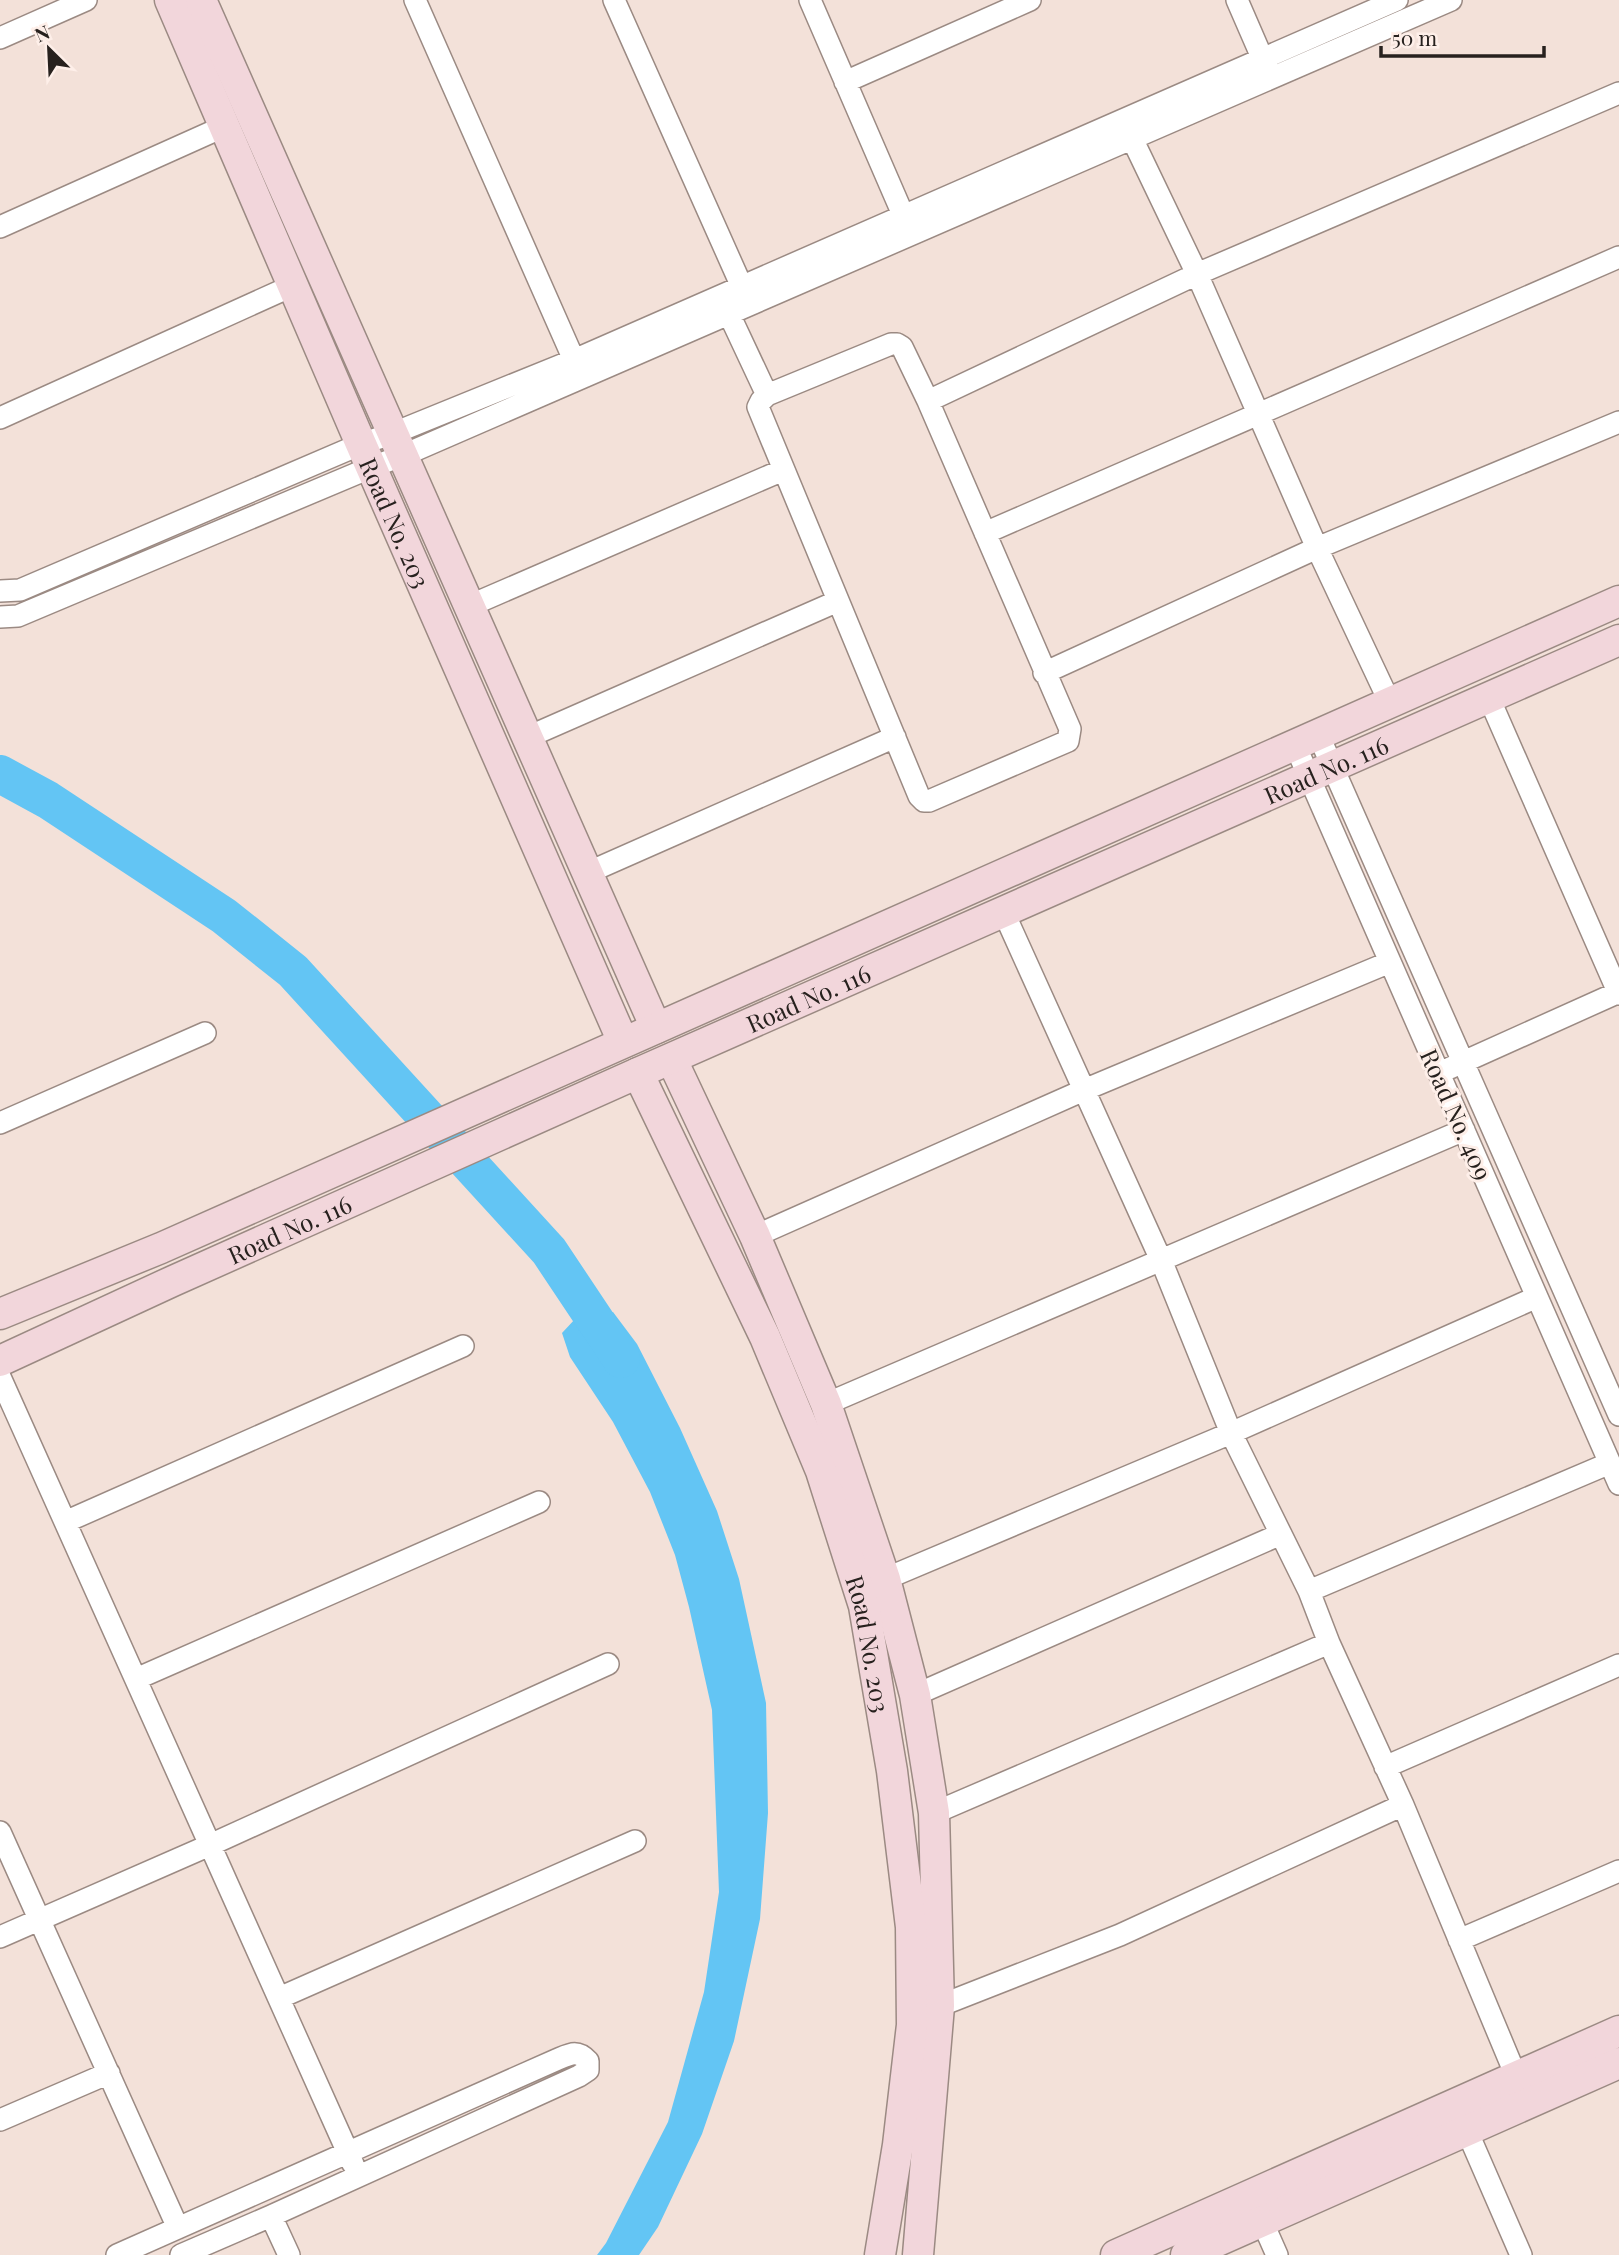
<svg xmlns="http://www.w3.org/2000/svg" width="1619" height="2255" viewBox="0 0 1619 2255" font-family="'Playfair Display',serif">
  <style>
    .water { fill: #63c5f4 }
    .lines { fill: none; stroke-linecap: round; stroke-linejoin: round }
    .river { stroke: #63c5f4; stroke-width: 38 }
    .street-casing { stroke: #9b8a83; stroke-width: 24 }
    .secondary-casing { stroke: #9b8a83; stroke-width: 33 }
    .street { stroke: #fff; stroke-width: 21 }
    .secondary { stroke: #f2d6db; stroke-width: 30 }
    .labels { text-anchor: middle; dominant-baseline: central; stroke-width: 6; stroke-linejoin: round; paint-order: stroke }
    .street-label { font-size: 24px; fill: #27211e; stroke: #feefe9 }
  </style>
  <rect width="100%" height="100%" fill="#f3e1d9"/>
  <path class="water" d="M613,1312L637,1344L680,1428L717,1511L739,1579L766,1703L768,1813L760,1919L734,2041L702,2134L658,2227L639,2255H597L606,2243L668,2122L704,1992L719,1892L712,1710L689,1607L675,1555L650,1492L613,1422L570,1357L562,1333L576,1318Z"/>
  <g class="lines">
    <path class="river" d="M0,774L48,800L224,916L293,971L549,1251L621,1359"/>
    <defs>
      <path id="street" d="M415,0L574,360
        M614,0L742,287
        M810,0L904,217
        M1237,0L1267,69
        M0,38L86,0
        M845,82L1030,0
        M1127,128L1197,274L1317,548L1390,703
        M0,227L225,126
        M729,314L767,395
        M891,344H897L902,347L928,401L1070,729L1068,741L929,801H924L919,796L758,407L761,401L767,395Z
        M928,401L1197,274L1619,93
        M0,418L294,285
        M985,533L1619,257
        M0,591L20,590L361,444L394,433L574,360L1397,0
        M469,606L783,470
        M0,617L18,616L372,467L404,455L1451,0
        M1044,673L1317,548L1619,422
        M1489,698L1619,994
        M1318,734L1619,1415
        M528,737L838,601
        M1295,745L1619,1484
        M587,873L895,737
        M1004,913L1161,1260L1231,1433L1309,1591L1329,1643L1403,1805L1516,2076
        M1450,1068L1619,992
        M0,1123L205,1033
        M755,1236L1084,1090L1390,962
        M0,1377L210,1845L608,1664
        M826,1404L1464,1130
        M65,1522L463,1346
        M885,1579L1231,1433L1537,1297
        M1309,1591L1610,1463
        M136,1679L539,1502
        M915,1695L1281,1534
        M1385,1767L1619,1665
        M934,1813L1329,1643
        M0,1832L178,2228
        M0,1937L210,1845L353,2164
        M1459,1940L1619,1871
        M279,1998L635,1841
        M939,2006L1120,1935L1403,1805
        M0,2120L109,2073
        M1467,2131L1521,2255
        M271,2216L289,2255
        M1262,2221L1277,2255
        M117,2255L556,2060C570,2054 577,2049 588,2061V2070L579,2076L271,2216L181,2255"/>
      <g id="secondary">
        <path id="s1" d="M170,0L361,444L623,1042"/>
        <path d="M201,0L656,1028"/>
        <path d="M672,1060L755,1236L826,1404L885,1579L915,1695L934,1813L939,2006L918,2255"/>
        <path id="s2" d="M638,1073L765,1337L821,1471L864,1606L892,1771L911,1927L912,2025L898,2145L880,2255"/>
        <path d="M0,1314L161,1248L1619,601"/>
        <path id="s3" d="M0,1361L173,1281L638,1073L1619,640"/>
        <path d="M1116,2255L1619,2031"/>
        <path d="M1186,2255L1619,2063"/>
      </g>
    </defs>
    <use href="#street" class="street-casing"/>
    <use href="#secondary" class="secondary-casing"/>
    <use href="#street" class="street"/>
    <use href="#secondary" class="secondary"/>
  </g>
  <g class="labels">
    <g class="street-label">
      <text stroke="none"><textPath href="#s1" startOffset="569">Road No. 203</textPath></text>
      <text stroke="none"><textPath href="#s3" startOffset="1452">Road No. 116</textPath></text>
      <text stroke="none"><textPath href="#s3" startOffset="886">Road No. 116</textPath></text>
      <text transform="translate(1457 1114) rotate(66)">Road No. 409</text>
      <text stroke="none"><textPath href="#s3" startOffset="318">Road No. 116</textPath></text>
      <text stroke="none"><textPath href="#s2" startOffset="618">Road No. 203</textPath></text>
    </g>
  </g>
  <g transform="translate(49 49) rotate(336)" stroke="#feefe9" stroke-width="5" paint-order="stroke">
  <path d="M0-5L12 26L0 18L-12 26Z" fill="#27211e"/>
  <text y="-10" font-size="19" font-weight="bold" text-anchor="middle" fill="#27211e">N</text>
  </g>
  <path d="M1381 46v10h163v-10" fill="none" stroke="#27211e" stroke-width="3.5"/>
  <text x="1392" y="46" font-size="21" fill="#27211e" stroke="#feefe9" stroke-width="5" paint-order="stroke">50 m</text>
</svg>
